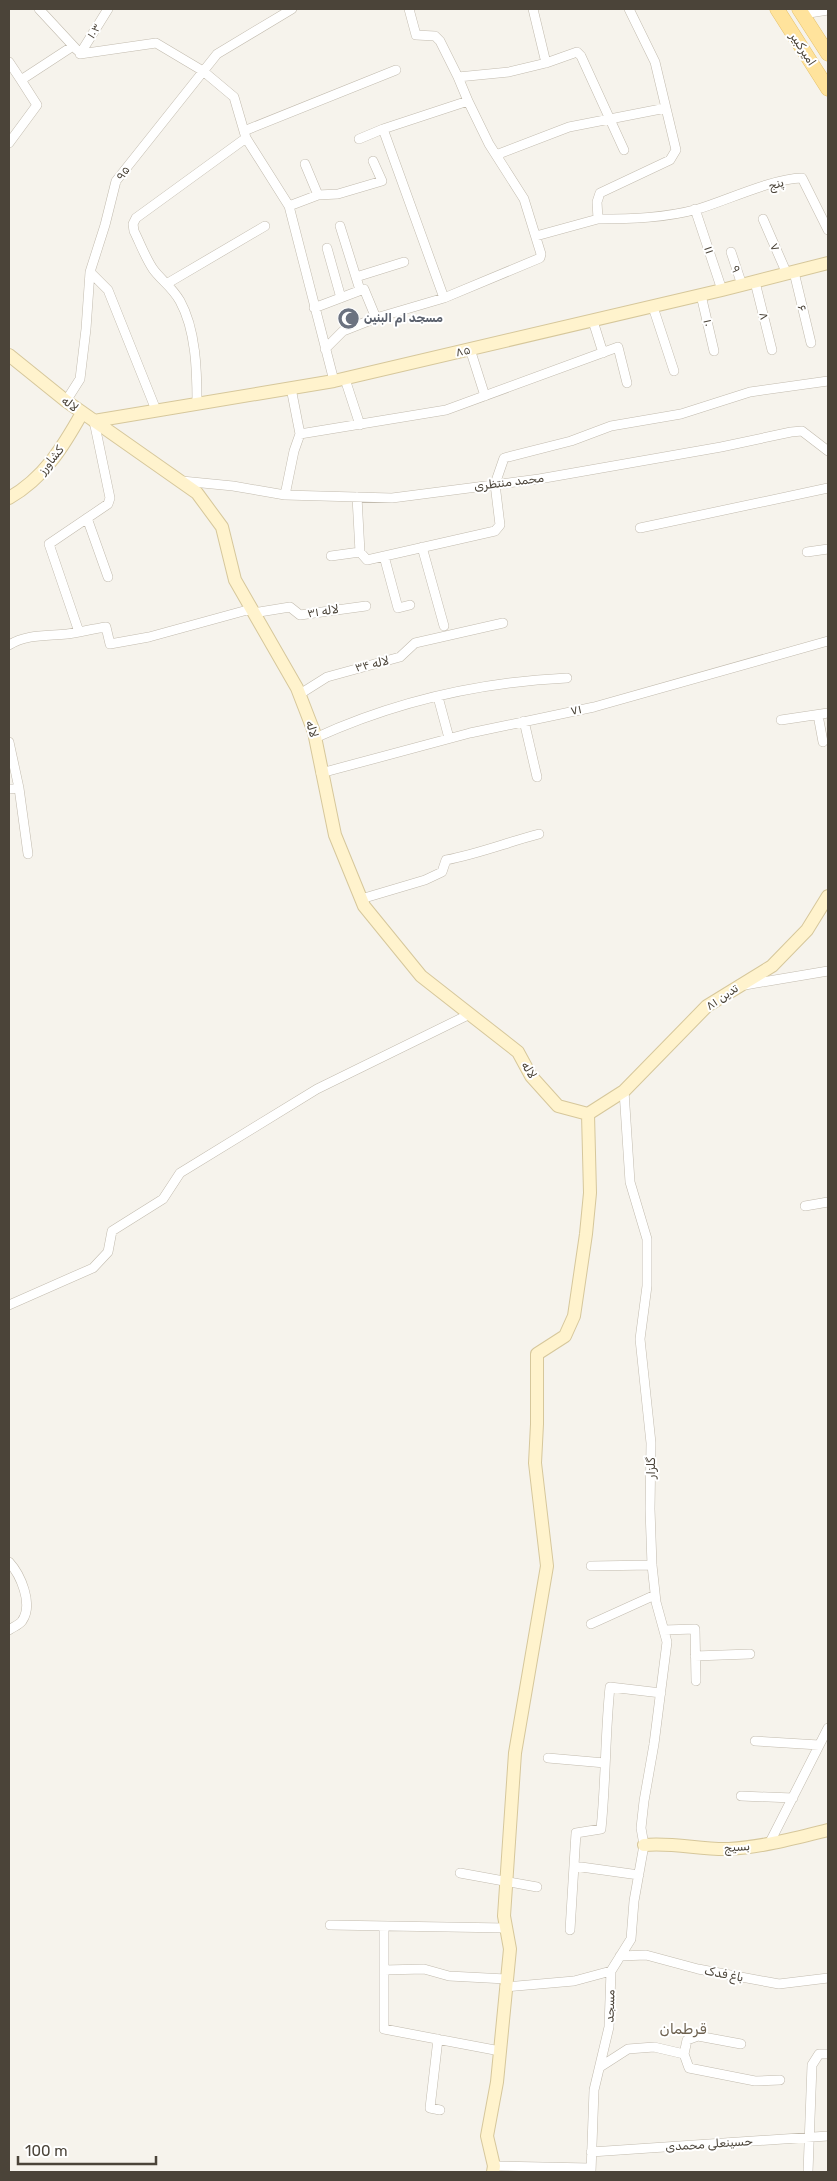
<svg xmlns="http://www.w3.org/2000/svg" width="837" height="2181" viewBox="0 0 837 2181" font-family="Rubik,'Noto Sans Arabic',sans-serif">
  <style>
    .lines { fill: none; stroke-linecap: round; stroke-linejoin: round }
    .street-casing { stroke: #c2bbae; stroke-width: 10 }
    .secondary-casing { stroke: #d6c79b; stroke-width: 14 }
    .primary-casing { stroke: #e6c16a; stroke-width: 15 }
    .street { stroke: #fff; stroke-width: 9 }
    .secondary { stroke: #fff3cd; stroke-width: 12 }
    .primary { stroke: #ffe39c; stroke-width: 14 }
    .labels { text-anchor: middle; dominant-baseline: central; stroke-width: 4; stroke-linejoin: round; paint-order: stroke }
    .street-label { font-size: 12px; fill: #4b4439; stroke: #fff }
    .worship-label { font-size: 12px; font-weight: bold; fill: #5b616d; stroke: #fff; text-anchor: start }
    .quarter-label { font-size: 15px; fill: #6e6250; stroke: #fff }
  </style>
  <rect width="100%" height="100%" fill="#f6f3ec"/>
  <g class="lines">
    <defs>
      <path id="street" d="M39,9L77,50
        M409,9L416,35L435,36L440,41L458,77L509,72L546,63
        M533,9L546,63L577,52L581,56L624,150
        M629,9L655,62L676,150L670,160L600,193L597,202L598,219C631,219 665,218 698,209C728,200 771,179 802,178L828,230
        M803,14L828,10
        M80,54L156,43L203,71L234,97L246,138L289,206L334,381
        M80,54L108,9
        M9,62L21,80L73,46
        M383,129L468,101L458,77
        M244,131L396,70
        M359,139L383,129L444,298
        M9,143L37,105L21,80
        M496,155L569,127L666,108
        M305,164L318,195
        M289,206L318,195L338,194L382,181L373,161
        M695,209L722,290
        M763,219L787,274
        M340,226L360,290
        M536,236L598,219
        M327,248L341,298
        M731,252L742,285
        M90,272L108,290L156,410
        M794,272L811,343
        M356,277L404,262
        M755,282L772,350
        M168,283L265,226
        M701,295L714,351
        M653,307L674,371
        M314,308L364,289L376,318
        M593,321L603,353
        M325,349L343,331L376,318L444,298L540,258L541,254L524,199L489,144L468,101
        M470,349L485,396
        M345,379L360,425
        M66,401L80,379L86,329L90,272L105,225L116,181L217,54L292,9
        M197,403C197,371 196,330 180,301C172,287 161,280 153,269C145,257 140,243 134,231L133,224L136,218L246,138
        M300,434L446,410L618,347L627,383
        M182,481L233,486L285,495L392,498L539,479L721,447L791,432L802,431L828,451
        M285,495L294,451L300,434L291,388
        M357,497L360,552
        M87,518L108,577
        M640,528L828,488
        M422,547L444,626
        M807,552L828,549
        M331,556L360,552L367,560L495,531L500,525L495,484L504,458L571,441L611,426L681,414L750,392L828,381
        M384,556L398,608L410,605
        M253,613L290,607L300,615L366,606
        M79,632L49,544L108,504L110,498L94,421
        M9,645C27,634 46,636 67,634C80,632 93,629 106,627L110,644L149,637L251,609
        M300,694L327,677L400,657L415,643L503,623
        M438,697L449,738
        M818,715L823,742
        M781,720L828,713
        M524,721L537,777
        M315,738C394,702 481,682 567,678
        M9,742L19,788L28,854
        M321,773L470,733L594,707L828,641
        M9,789L19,788
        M361,899L425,880L442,872L446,860C478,854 508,842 539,834
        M745,985L828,971
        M805,1206L828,1202
        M9,1305L93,1268L108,1252L112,1231L163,1199L180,1173L317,1089L470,1014
        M9,1562C20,1574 34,1604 22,1621C19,1625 13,1627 9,1630
        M591,1566L652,1565
        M591,1624L655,1595
        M664,1630L695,1629L696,1681
        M695,1656L750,1654
        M755,1741L819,1745
        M548,1758L605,1763
        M741,1796L793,1798
        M769,1844L828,1728
        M574,1866L639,1875
        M460,1873L537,1887
        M330,1925L506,1928
        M384,1926V2029L500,2051
        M570,1930L576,1833L601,1829C606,1782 605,1734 610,1687L661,1693
        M620,1956L646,1955L698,1969L779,1984L828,1978
        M384,1970L424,1969L449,1976L506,1979
        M505,1987L574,1981L611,1971
        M438,2039L430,2108L440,2110
        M741,2044L698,2036L687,2040L684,2054L689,2068L755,2081L780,2080
        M600,2067L628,2049L654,2047L684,2054
        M591,2152L828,2136
        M494,2166L590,2168
        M591,2172L594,2090L609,2027L611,1971L631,1939L634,1901L644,1845L641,1828L644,1801L654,1744L667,1642L656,1602L652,1565L650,1509L651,1443L640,1339L647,1286V1239L630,1182L624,1091
        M808,2172L812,2065L819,2054H828"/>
      <path id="secondary" d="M9,355L66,401L197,493L222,527L235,580L297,688L314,732L335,835L364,906L421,976L518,1052L531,1076L558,1106L588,1114
        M94,421L334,381L722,290L828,263
        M9,498C44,478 63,447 82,413
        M588,1114L624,1091L707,1006L772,966L807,930L828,896
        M644,1845C673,1842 701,1850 729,1849C763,1847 796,1838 828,1830
        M493,2172L494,2166L487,2136L497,2082L510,1949L504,1916L515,1753L547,1566L535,1463L537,1424V1354L565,1336L574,1316L586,1234L590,1193L588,1114"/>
      <path id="primary" d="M777,9L828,89
        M799,9L828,54"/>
    </defs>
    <use href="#street" class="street-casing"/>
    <use href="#secondary" class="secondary-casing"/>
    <use href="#primary" class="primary-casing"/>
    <use href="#street" class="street"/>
    <use href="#secondary" class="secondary"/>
    <use href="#primary" class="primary"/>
  </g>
  <defs>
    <symbol id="mosque-disc" viewBox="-11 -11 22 22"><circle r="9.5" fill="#6b7280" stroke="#fff"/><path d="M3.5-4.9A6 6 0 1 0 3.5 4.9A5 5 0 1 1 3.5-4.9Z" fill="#fff"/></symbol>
  </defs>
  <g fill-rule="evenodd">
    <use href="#mosque-disc" x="336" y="306" width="25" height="25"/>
  </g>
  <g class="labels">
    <g class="street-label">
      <text transform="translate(94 31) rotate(-58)">۱۰۳</text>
      <text transform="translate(803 49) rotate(57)">امیرکبیر</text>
      <text transform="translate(123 173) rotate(-54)">۹۵</text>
      <text transform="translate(776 184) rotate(-16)">پنج</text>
      <text transform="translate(775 247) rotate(66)">۷</text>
      <text transform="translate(709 250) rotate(72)">۱۱</text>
      <text transform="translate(736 269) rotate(71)">۹</text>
      <text transform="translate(802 308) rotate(77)">۶</text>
      <text transform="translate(764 316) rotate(77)">۸</text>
      <text transform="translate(708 323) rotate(77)">۱۰</text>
      <text transform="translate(463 351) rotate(-13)">۸۵</text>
      <text transform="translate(70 404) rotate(37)">لاله</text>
      <text transform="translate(51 460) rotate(-51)">کشاورز</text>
      <text transform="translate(509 482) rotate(-7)">محمد منتظری</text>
      <text transform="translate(323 611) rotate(-9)">لاله ۳۱</text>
      <text transform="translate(372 664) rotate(-13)">لاله ۳۴</text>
      <text transform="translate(576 710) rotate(-12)">۷۱</text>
      <text transform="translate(312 729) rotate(73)">لاله</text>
      <text transform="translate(722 997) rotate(-34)">تدین ۸۱</text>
      <text transform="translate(529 1070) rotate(58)">لاله</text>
      <text transform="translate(651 1468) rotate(-89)">گلزار</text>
      <text transform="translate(737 1847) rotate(-4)">بسیج</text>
      <text transform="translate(724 1974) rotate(11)">باغ فدک</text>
      <text transform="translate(610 2006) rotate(-88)">مسجد</text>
      <text transform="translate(709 2144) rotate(-4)">حسینعلی محمدی</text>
    </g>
    <g class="worship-label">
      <text x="364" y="318">مسجد ام البنین</text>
    </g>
    <g class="quarter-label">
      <text x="683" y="2029">قرطمان</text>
    </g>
  </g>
  <rect width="837" height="2181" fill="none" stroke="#4b4439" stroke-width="20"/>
  <path d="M18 2156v8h138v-8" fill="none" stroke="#4b4439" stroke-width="2.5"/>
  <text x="25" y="2156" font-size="15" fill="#4b4439" stroke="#ffffff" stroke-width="4" paint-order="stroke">100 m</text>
</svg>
